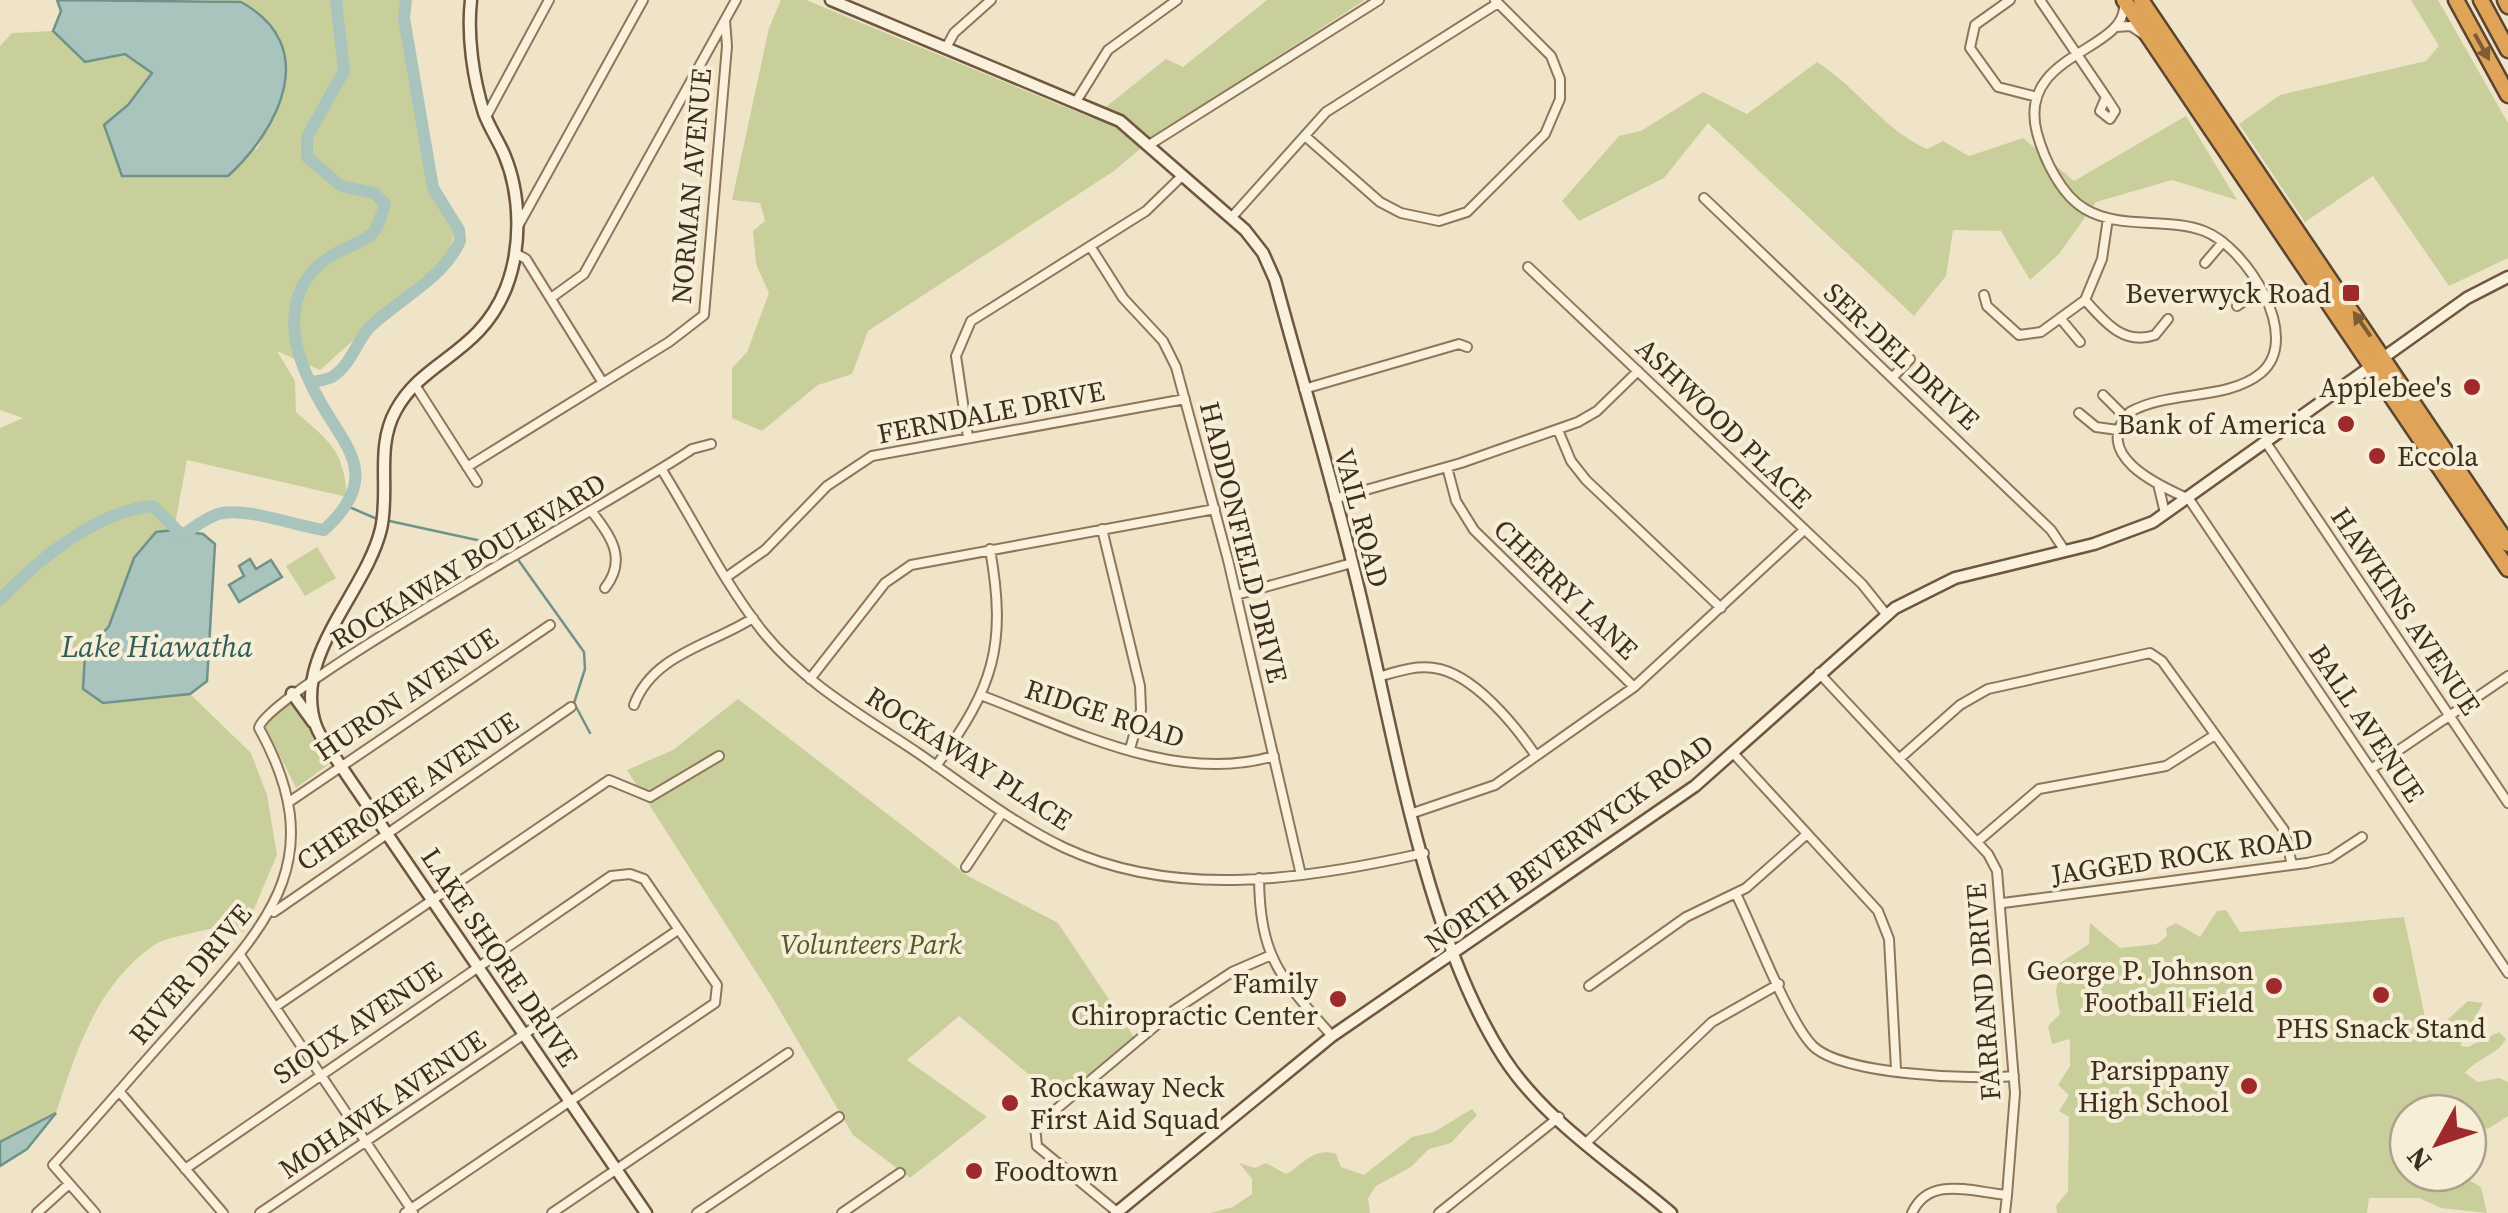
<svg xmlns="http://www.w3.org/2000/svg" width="2508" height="1213" viewBox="0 0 2508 1213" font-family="'Source Serif 4',serif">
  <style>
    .green { fill: #c9cf9b }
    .water { fill: #a9c4bc; stroke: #6f938a; stroke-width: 2.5 }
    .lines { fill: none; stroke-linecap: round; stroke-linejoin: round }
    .stream { stroke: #6f938a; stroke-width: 2.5 }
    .river { stroke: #a9c4bc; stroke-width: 12 }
    .street-casing { stroke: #8d765c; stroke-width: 12 }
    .secondary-casing { stroke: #6f573f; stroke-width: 15 }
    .highway-casing { stroke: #5b4430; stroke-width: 19 }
    .street { stroke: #faf1dc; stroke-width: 8 }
    .secondary { stroke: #faf1dc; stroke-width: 10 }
    .highway { stroke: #e0a458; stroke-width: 14 }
    .oneway { fill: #7e5d36 }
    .poi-dot { fill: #9e2a2b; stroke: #f7eed8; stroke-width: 4 }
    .labels { text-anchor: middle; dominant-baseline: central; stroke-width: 8; stroke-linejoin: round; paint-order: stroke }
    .street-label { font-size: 28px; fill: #3d2e20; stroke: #f7eed8 }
    .poi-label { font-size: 28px; fill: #3d2e20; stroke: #f7eed8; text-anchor: end }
    .park-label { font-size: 28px; font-style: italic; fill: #4d5a26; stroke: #f7eed8 }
    .water-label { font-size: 30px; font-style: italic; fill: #2f5d5a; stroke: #f7eed8 }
  </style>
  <rect width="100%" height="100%" fill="#f0e4c8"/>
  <path class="green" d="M209,0H400L429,188L454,233L449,255L320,370L277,351L295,381L296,412C330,442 344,450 347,497L187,460L174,530L156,532L134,558L109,626L85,654L102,703L190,694L251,753L267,795L277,855L244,932C229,924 208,929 192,933C181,936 165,938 156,944C97,983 76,1052 56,1113L0,1142V428L23,418L0,410V46L12,33L53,31L85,61L125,54L153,73L128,105L104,125L257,149L284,94L286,55L241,2Z
    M781,0H806L1092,118L1166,59L1183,67L1267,0H1365L1161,131L1114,171L868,331L852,374L818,385L762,431L732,418V368L747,352L769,293L756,264L753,231L765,221L760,203L732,200L769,28Z
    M2411,0H2438L2508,123V258L2449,286L2373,176L2305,222L2239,124L2280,95L2426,61L2439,46Z
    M1817,62C1857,87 1884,130 1927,149L1943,141L1969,156L2023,138L2074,181L2186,116L2237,200L2172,180L2096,202L2059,254L2030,280L2001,231L1953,230L1946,276L1914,316L1708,123L1664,178L1579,221L1562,201L1619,136L1641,131L1703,92L1747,114Z
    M317,547L336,578L305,596L286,566Z
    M738,699L968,876L1058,923L1134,1037L1058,1099L959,1016L907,1060L987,1117L910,1178L853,1135L772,997L627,770L673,750Z
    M291,701L332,762L296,788L265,726Z
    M2226,910L2240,932L2404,917L2429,1036L2468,1001L2483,1003L2460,1046L2468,1047L2499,1032L2506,1039C2496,1056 2477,1058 2465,1073L2478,1082L2499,1078L2508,1082V1116L2488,1129L2471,1123L2468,1128V1113H2408V1173H2457L2481,1187L2487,1213L2441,1208L2419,1198H2369L2367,1213H2057L2056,1206L2068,1191L2069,1117L2059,1111L2069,1095L2058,1085L2070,1066V1039L2052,1044L2048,1026L2060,1014L2056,992L2060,963L2089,944L2090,923L2120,948L2157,944L2167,936L2166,928L2176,923L2200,937L2217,911Z
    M1472,1109L1477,1115L1451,1143L1429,1149L1411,1167L1376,1186L1368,1198L1370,1213H1210L1233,1207L1252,1194V1179L1239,1163L1255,1168L1266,1163L1286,1174C1302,1166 1313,1146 1336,1154L1341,1167L1364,1175L1412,1137L1434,1132Z"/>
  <path class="water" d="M57,0L241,2C321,46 280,128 228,176H122L104,125L128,105L152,73L125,54L85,62L53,31L61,11Z
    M174,530L203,534L215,544L207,681L190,694L103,703L83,689L85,654L109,626L134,558L156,532Z
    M250,559L256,569L271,560L282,577L239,602L229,585L244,576L239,566Z
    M56,1113L27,1149L0,1166V1142Z"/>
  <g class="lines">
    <path class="stream" d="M347,506L377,519
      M385,520L509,547L584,652L585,669L574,703L590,733"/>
    <path class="river" d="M310,382C288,337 284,286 331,256C344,248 362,243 373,233C379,226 382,212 385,204L374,193L341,186L307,157V137L344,71L336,0
      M0,600C38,559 97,511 153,506L182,535C193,528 206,518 218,514C244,506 295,526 324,530C390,470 336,442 310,382C317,381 326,380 332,377C351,365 356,342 370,327C400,298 443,279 460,241L459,230L433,188L404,18L406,0"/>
    <defs>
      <path id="street" d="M2010,0L1975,25L1970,48L1998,87L2037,97
        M2040,0L2106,97
        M2124,5C2126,52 2016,53 2037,133C2044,159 2061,195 2085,209C2120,230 2167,217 2204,231C2245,246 2304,337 2261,373C2227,401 2169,390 2130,412C2090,454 2157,485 2189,499L2508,973
        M2116,27L2131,26L2144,35
        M947,46L954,33L991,0
        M2106,97L2115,111L2110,119L2100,111Z
        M1077,100L1108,50L1177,0
        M486,117L549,0
        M1305,136L1380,202L1401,213L1439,221L1467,212L1545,134L1560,99V79L1551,56L1495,0
        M1149,145L1379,0
        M1704,198L2051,530L2065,551
        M1231,218L1326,112L1498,3
        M517,228L643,0
        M1090,246L1123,298L1163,341L1176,367L1228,560L1301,875
        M515,253L526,259L603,383
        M2205,263L2223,242
        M1528,267L1862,584L1886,614
        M1984,295L1987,306L2019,335L2041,332L2085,300L2102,259L2108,218
        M551,298L584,274L736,0
        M2085,300C2104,321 2123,346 2155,335L2168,319
        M2237,306L2260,291
        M2060,318L2080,342
        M1892,378L1910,359
        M415,385L477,482
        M1304,389L1459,344L1467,347
        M2103,395L2125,417
        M2079,413L2096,427L2118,430
        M1558,430L1571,461L1586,480L1721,608
        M968,437L956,356L971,321L1146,211L1183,175
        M2267,444L2508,803
        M467,467L669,342L704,315L727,46L725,20
        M1447,467L1456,501L1474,530L1634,687
        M662,470C695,523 724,583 763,632C805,684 863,716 918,753C966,786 1012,823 1065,848C1177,900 1308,879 1424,853
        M2158,484L2165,513
        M1334,499L1461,463L1578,422L1597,411L1638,371
        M592,512C612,537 627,560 605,588
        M1102,529L1140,686L1141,710L1130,749
        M728,576L765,550L827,486L872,456L1185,399
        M1236,595L1352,563
        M1819,673L1988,854L1997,871L2015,1093L2007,1195
        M1378,677C1396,672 1415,665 1434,668C1473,673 1515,725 1536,756
        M810,679L885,583L911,565L1215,509
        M983,696C1073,730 1176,785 1274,756
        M634,705C653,654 711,645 753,618
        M1734,754L1878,911L1889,939L1896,1069
        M1899,759L1960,705L1988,689L2150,653L2162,661L2284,830L2292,865
        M936,766C994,687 1007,646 990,549
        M2371,769L2508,676
        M289,802L550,625
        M1413,813L1495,785L1634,687L1804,530
        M1977,842L2039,789L2166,766L2215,735
        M966,867L1002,813
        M1259,878C1260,959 1281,978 1332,1036
        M1736,894C1754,930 1788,1020 1812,1045C1840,1075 1973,1080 2014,1076
        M2003,903L2307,863L2330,858L2362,837
        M274,912L571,707
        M240,955L413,1212
        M1589,986L1686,917L1746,888L1807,834
        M275,1007L609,780L650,797L719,756
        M119,1091L223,1213
        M1587,1142L1712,1022L1779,984
        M185,1169L611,876L630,874L644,879L717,985L715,1003L405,1213
        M1117,1212L1037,1146L1035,1127L1173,1011L1232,972L1269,956
        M37,1213L69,1184
        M95,1213L53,1165C95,1120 134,1073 175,1028C263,928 335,865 259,728C265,692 637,488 692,449L711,444
        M260,1213L678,930
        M552,1213L788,1053
        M697,1213L839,1117
        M842,1213L900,1173
        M1439,1213L1559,1117
        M1912,1213C1929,1175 1972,1192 2007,1195L2005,1213"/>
      <path id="secondary" d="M471,0C467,36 473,78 484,113C489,127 498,140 504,154C521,194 522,247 506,288C479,355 424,359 396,410C375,447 390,490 381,529C366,592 291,657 316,726C321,740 333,753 340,765L646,1213
        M831,0L1120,121L1245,230L1263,253L1275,280C1304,387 1337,495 1362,603C1396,744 1426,937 1504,1058C1544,1120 1616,1166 1671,1213
        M292,693L313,722
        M1116,1213L1332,1036L1695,786L1895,608L1955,578L2094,544L2153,522L2467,298L2508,277"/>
      <path id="highway" d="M2124,0L2508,569
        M2141,0L2508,544
        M2456,0L2508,95
        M2481,0L2508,50
        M2505,0L2508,6"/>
    </defs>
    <use href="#street" class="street-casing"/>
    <use href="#secondary" class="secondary-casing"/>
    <use href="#highway" class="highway-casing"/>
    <use href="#street" class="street"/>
    <use href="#secondary" class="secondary"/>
    <use href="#highway" class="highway"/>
  </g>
  <defs><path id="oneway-solid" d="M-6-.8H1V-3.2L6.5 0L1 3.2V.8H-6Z" transform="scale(2.5)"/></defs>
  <g class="oneway">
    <use href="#oneway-solid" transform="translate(2482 47) rotate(61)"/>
    <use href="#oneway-solid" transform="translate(2362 324) rotate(-125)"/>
  </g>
  <g class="poi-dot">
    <rect x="2341" y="283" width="20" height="20" rx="5"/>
    <circle cx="2472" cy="387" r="10"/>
    <circle cx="2346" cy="424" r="10"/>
    <circle cx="2377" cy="456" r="10"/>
    <circle cx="2274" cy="986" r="10"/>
    <circle cx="2381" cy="995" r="10"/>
    <circle cx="1338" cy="999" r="10"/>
    <circle cx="2249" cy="1086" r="10"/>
    <circle cx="1010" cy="1103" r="10"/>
    <circle cx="974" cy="1171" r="10"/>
  </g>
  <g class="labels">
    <g class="street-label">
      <text transform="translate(691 186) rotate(-85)">NORMAN AVENUE</text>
      <text transform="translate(1902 356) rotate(43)">SER-DEL DRIVE</text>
      <text transform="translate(991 412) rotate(-11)">FERNDALE DRIVE</text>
      <text transform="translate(1724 423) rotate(44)">ASHWOOD PLACE</text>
      <text transform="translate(1362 518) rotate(75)">VAIL ROAD</text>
      <text transform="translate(1244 542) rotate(76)">HADDONFIELD DRIVE</text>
      <text transform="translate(468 561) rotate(-31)">ROCKAWAY BOULEVARD</text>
      <text transform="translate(1566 589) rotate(44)">CHERRY LANE</text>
      <text transform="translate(2406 611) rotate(56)">HAWKINS AVENUE</text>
      <text transform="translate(406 694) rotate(-34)">HURON AVENUE</text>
      <text transform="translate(1105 713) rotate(18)">RIDGE ROAD</text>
      <text transform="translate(2367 723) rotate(56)">BALL AVENUE</text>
      <text transform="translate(969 758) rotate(33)">ROCKAWAY PLACE</text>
      <text transform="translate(407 791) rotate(-34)">CHEROKEE AVENUE</text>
      <text transform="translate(1569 843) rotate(-36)">NORTH BEVERWYCK ROAD</text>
      <text transform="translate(2182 856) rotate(-8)">JAGGED ROCK ROAD</text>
      <text transform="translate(500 957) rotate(56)">LAKE SHORE DRIVE</text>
      <text transform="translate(190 974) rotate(-50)">RIVER DRIVE</text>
      <text transform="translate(1983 992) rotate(-94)">FARRAND DRIVE</text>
      <text transform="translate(357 1022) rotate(-34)">SIOUX AVENUE</text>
      <text transform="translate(382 1104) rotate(-34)">MOHAWK AVENUE</text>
    </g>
    <g class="poi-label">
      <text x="2331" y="293">Beverwyck Road</text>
      <text x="2452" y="387">Applebee's</text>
      <text x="2326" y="424">Bank of America</text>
      <text x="2397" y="456" text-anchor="start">Eccola</text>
      <text x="2254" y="970">George P. Johnson<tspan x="2254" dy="32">Football Field</tspan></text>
      <text x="1318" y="983">Family<tspan x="1318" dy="32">Chiropractic Center</tspan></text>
      <text x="2381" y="1028" text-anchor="middle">PHS Snack Stand</text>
      <text x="2229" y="1070">Parsippany<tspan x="2229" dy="32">High School</tspan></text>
      <text x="1030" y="1087" text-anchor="start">Rockaway Neck<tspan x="1030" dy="32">First Aid Squad</tspan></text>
      <text x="994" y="1171" text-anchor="start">Foodtown</text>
    </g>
    <g class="park-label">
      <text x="871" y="944">Volunteers Park</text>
    </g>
    <g class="water-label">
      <text x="157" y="646">Lake Hiawatha</text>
    </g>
  </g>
  <g transform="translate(2438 1143) rotate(230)"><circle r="48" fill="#f7eed8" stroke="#ada18e" stroke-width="2.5"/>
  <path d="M0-8L18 38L0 25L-18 38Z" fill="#9e2a2b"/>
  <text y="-15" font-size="28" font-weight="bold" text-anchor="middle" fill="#3d2e20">N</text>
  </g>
</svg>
